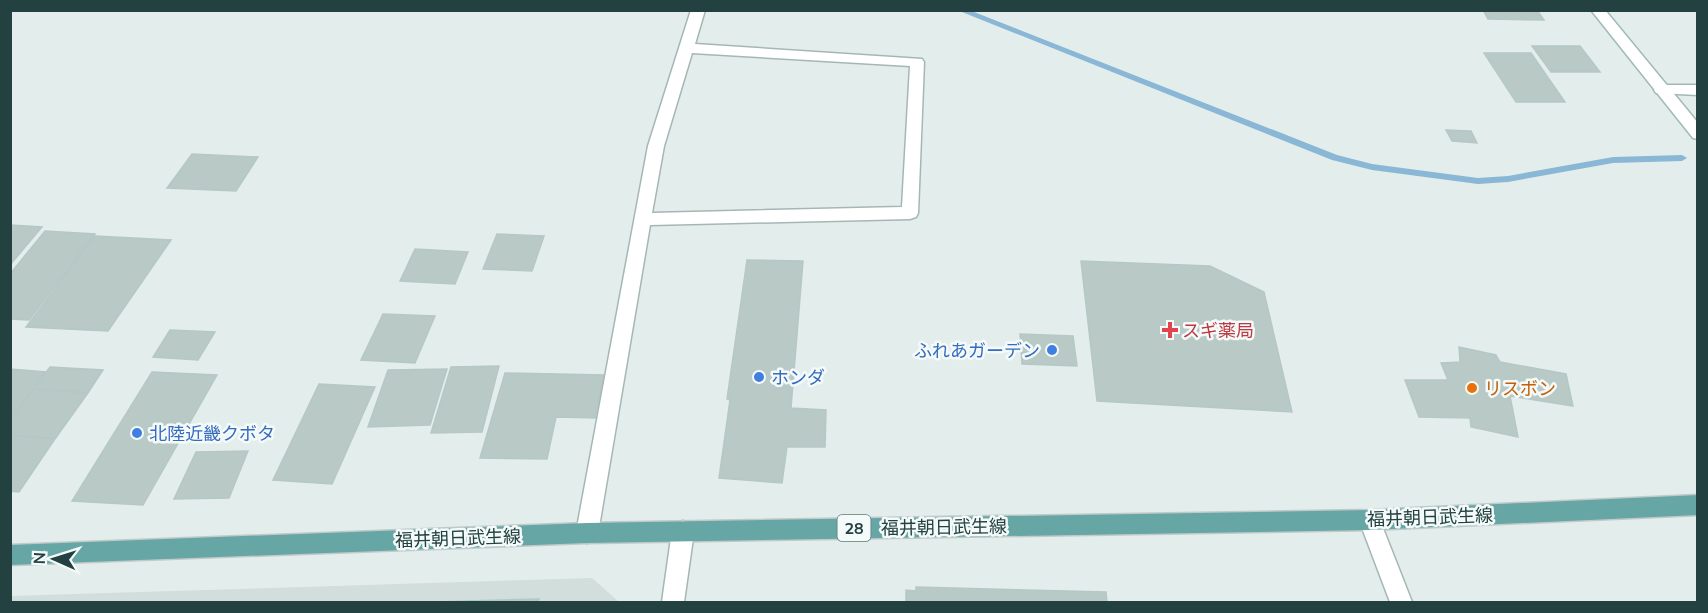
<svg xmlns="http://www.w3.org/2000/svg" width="1708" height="613" viewBox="0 0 1708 613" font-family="Mulish,'Noto Sans JP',sans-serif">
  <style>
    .built { fill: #d1dedc }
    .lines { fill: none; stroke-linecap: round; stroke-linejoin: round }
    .stream { fill: #89b7d5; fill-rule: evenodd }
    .building { fill: #b8c9c6; stroke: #b5c8c5; stroke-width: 1.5 }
    .minor-casing { stroke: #a5b7b5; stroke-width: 3 }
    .secondary-casing { stroke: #a1bab8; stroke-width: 3 }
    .primary-casing { stroke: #c1caca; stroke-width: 3 }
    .minor { fill: #fff; fill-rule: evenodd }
    .secondary { fill: #fff; fill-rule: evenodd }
    .primary { fill: #66a6a5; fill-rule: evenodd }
    .health-dot { fill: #e0444e; stroke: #f4faf9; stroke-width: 2 }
    .shop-dot { fill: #3f7fe0; stroke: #f4faf9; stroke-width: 2 }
    .food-dot { fill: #e8710a; stroke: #f4faf9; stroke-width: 2 }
    .labels { text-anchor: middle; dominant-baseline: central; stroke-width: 5; stroke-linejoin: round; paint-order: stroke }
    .shield { fill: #f4faf9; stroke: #617878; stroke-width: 1.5 }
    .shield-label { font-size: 16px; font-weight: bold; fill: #224140 }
    .health-label { font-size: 18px; fill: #be3a42; stroke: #f4faf9; text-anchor: start }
    .shop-label { font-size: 18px; fill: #366cbe; stroke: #f4faf9; text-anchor: start }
    .food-label { font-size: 18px; fill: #c56008; stroke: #f4faf9; text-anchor: start }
    .street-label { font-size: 18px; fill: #224140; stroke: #f4faf9 }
  </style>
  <rect width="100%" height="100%" fill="#e3eeec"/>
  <path class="built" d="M592,578L619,602H11L10,596Z"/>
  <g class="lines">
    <path class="stream" d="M957,10H969L1337,155L1372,164L1478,178L1508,176L1613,157L1682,155L1687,158L1682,161L1613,163L1508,182L1478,184L1372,170L1332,160Z"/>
  </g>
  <path class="building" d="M1483,10H1537L1544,20L1488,19Z
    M1532,46H1580L1600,72H1551Z
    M1484,53H1531L1565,102H1516Z
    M1446,130L1471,131L1477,143L1452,141Z
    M192,154L258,157L236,191L167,188Z
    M10,225L42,227L10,265Z
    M45,231L95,234L29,320L10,319V274Z
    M497,234L544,236L532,271L483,269Z
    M95,236L171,240L108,331L26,327Z
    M415,249L468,252L455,284L400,281Z
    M747,260L803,261L791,408L826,410L825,447H787L782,483L719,478L730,400L727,399Z
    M1081,261L1210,266L1264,292L1292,412L1097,401Z
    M383,314L435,316L415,363L361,360Z
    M170,330L215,332L198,360L153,357Z
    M1020,334L1073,336L1077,366L1022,364Z
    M1459,347L1496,355L1500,362L1566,374L1573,406L1510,396L1518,437L1471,427L1470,418L1419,417L1405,380H1448L1441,363L1460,362Z
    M499,366L482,432L431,433L451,367Z
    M50,367L103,370L88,393L33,389Z
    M10,369L46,372L10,420Z
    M447,369L430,425L368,427L388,370Z
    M152,372L217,375L143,505L72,501Z
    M505,373L604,375L595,418L556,417L547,459L480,458Z
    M319,384L375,387L332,484L273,480Z
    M33,389L88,393L55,439L10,435V420Z
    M10,435L55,439L19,492L10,491Z
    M248,451L229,498L174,499L196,452Z
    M916,587L1106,592L1107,602H906V590L916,591Z
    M539,599L538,602H432Z"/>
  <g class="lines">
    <defs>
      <path id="minor" d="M691,10H705L695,44L922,59L924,62L918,213L916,217L910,219L650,225L598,533L595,540L587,543L579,540L576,533L648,146ZM692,53L910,66L902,207L652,213L664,146Z
        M1661,85H1698V95L1656,93L1654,90Z
        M1370,510L1377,513L1412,602H1390L1359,520L1363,513Z
        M683,521L691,524L694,531L684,602H662L672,531L675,524Z"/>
      <path id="secondary" d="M1591,10H1605L1698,123V139L1693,138Z"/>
      <path id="primary" d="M1698,495V515L1370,530L587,543L10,565V545L587,523L1370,510Z"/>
    </defs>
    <use href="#minor" class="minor-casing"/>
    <use href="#secondary" class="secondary-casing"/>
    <use href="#primary" class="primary-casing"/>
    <use href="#minor" class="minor"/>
    <use href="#secondary" class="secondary"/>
    <use href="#primary" class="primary"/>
  </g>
  <path class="health-dot" d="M1167 321h6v6h6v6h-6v6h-6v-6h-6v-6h6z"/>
  <g class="shop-dot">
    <circle cx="1052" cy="350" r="6"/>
    <circle cx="759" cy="377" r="6"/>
    <circle cx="137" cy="433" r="6"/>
  </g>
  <circle class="food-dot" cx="1472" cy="388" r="6"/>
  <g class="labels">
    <rect class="shield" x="837.5" y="515" width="33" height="26" rx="4.5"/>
    <g class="shield-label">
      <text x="854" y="528">28</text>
    </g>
    <g class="health-label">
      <text x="1182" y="330">スギ薬局</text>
    </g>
    <g class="shop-label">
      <text x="1040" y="350" text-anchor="end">ふれあガーデン</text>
      <text x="771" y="377">ホンダ</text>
      <text x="149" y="433">北陸近畿クボタ</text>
    </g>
    <g class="food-label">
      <text x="1484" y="388">リスボン</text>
    </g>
    <g class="street-label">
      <text transform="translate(1430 517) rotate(-2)">福井朝日武生線</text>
      <text transform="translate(944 527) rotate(-1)">福井朝日武生線</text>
      <text transform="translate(458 538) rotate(-2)">福井朝日武生線</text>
    </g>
  </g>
  <rect width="1708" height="613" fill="none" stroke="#224140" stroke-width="24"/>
  <g transform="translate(54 559) rotate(273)" stroke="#f4faf9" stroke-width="4.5" paint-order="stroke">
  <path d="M0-4.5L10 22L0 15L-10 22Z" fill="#224140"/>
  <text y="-9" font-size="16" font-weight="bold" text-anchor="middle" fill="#224140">N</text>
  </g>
</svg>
